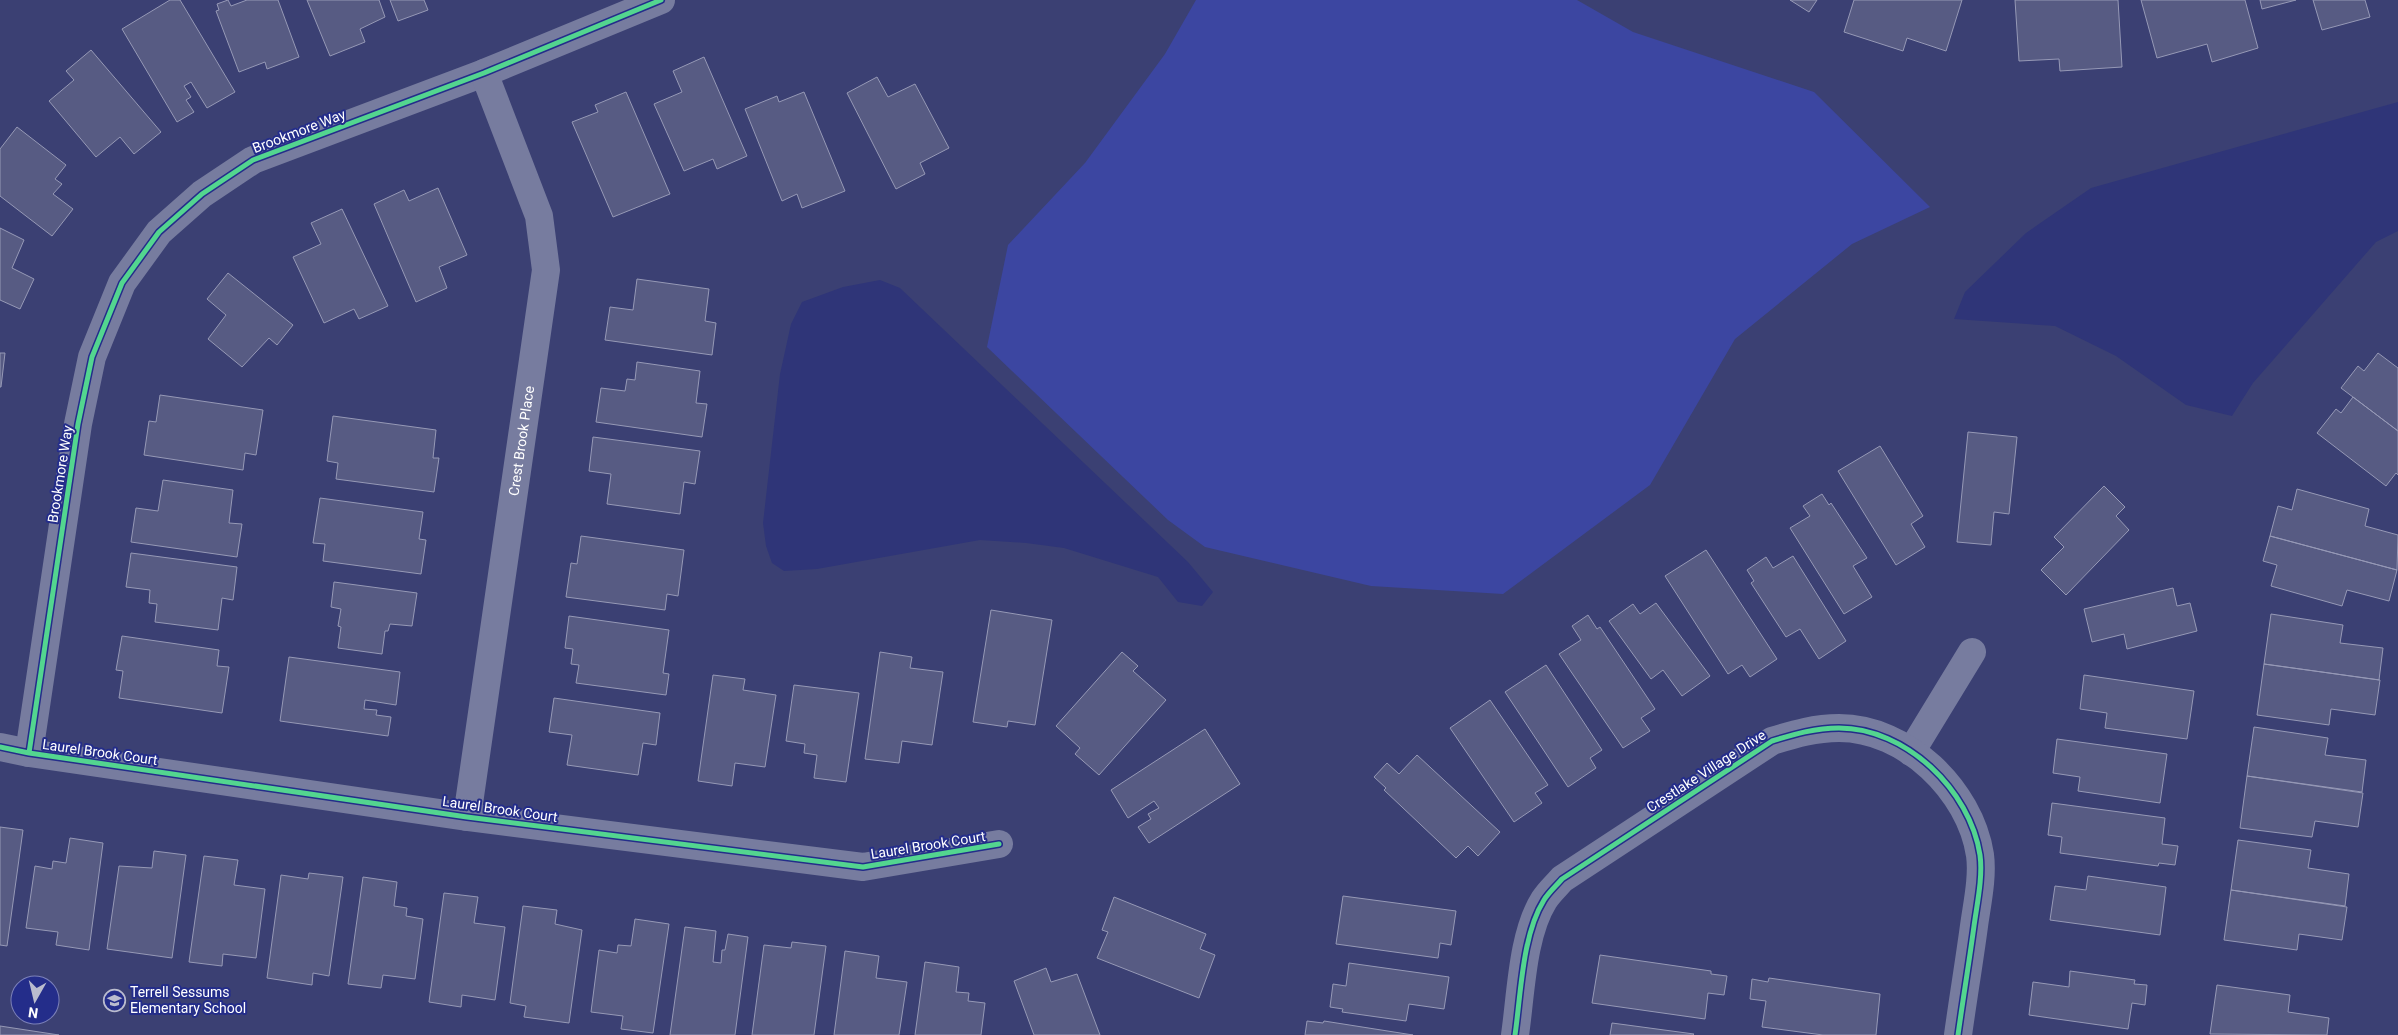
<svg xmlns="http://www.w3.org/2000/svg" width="2398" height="1035" viewBox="0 0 2398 1035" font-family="Roboto,sans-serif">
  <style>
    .green { fill: #3c46a1 }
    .water { fill: #2f3578 }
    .building { fill: #575b83; stroke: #9699b6 }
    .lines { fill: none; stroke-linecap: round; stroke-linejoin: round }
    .minor { stroke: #777c9f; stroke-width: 28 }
    .cycleway-casing { stroke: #242d8a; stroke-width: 8 }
    .cycleway { stroke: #53d58f; stroke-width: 5 }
    .labels { text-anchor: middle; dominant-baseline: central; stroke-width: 4; stroke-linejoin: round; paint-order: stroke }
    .street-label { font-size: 14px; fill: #fff; stroke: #242d8a }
    .poi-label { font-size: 14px; fill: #fff; stroke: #242d8a; text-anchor: start }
  </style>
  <rect width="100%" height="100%" fill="#3b4073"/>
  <path class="green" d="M1196,0H1577L1633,32L1814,92L1930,207L1852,244L1735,339L1650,485L1503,594L1371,586L1205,547L1168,520L987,347L1008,245L1085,163L1165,54Z"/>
  <path class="water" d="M2398,102V231L2376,242L2253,383L2232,416L2186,405L2116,356L2055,326L1954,319L1965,292L2026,233L2091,188Z
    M880,280L900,288L1188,562L1213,592L1202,606L1178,602L1158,577L1064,548L1026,543L980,540L817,569L784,571L772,563L766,546L763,523L780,374L791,324L802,302L843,287Z"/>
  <path class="building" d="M170,0H180L235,92L207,108L191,82L184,86L191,97L186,100L194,112L177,122L122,29Z
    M228,0L231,6L247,0H278L299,57L267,69L265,62L239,72L216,11L219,10L217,4Z
    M307,0H379L385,17L360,29L365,42L330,56Z
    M390,0H424L428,10L398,21Z
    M1790,0H1817L1809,12Z
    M1854,0H1962L1946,51L1907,38L1903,51L1844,32Z
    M2015,0H2118L2122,67L2060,71L2059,59L2019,61Z
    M2141,0H2245L2258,48L2212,62L2207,44L2157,58Z
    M2260,0H2296L2262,9Z
    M2313,0H2365L2370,17L2322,30Z
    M91,50L161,132L134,154L120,137L96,157L49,101L74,80L66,71Z
    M704,57L747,156L717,169L713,159L684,171L654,104L682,92L673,71Z
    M877,77L888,97L915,84L949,148L920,163L925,174L896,189L847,93Z
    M626,92L670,194L613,217L572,122L598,112L595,105Z
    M804,92L845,191L802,208L797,194L782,201L745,109L777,96L779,102Z
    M17,127L66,165L55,179L62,184L53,194L73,209L52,236L0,196V149Z
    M438,188L467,255L439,267L447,288L416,302L374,204L404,190L409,201Z
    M342,209L388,306L359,319L354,309L324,323L293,257L321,244L311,223Z
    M0,228L24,240L12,268L34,279L20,309L0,300Z
    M228,273L293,325L277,345L269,338L242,367L208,339L226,315L207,299Z
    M637,279L709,289L705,321L716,323L712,355L605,340L610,307L633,310Z
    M0,353H5L1,387H0Z
    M2378,353L2398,368V431L2341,388L2358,366L2364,371Z
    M637,362L700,371L696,403L707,404L702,437L596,422L601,388L625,391L627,379L635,380Z
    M160,395L263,410L256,455L245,453L243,470L144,455L149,421L156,422Z
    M2353,397L2398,431V475L2396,473L2386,486L2317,433L2336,409L2341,413Z
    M333,416L436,430L433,458H439L434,492L336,479L338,463L327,461Z
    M1968,432L2017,437L2009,514L1994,512L1991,545L1957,542Z
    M593,437L700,451L695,484L684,482L680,514L607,504L611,474L589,471Z
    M1880,446L1923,516L1911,524L1925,547L1896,565L1838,471Z
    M163,480L233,490L229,523L242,524L237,557L131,542L136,508L158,511Z
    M2104,486L2125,507L2116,516L2129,530L2066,595L2041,570L2064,547L2054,537Z
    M2297,489L2369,509L2365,526L2398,535L2397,570L2270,536L2278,506L2292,510Z
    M1822,494L1829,505L1831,503L1867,558L1853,566L1872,597L1844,614L1790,528L1810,516L1803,506Z
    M320,498L423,512L419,539L426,540L421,574L323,561L325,544L313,543Z
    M581,536L684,550L678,596L667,594L665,610L566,597L571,563L577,564Z
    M2270,536L2397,570L2389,601L2347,590L2342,606L2271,586L2277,565L2263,561Z
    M1706,550L1777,659L1750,677L1742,665L1728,674L1665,576Z
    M131,553L237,567L233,600L222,598L218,630L155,622L157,604L149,603L150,590L126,587Z
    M1793,556L1846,641L1819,659L1800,629L1786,637L1751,583L1754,581L1747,570L1766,557L1773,568Z
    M334,582L417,593L412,626L390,624L388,631H385L382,654L338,648L341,627L338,626L341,609L331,607Z
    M2173,588L2177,606L2190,603L2197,631L2127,649L2124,634L2092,642L2084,609Z
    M1656,603L1710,676L1682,696L1663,670L1651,679L1609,621L1633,604L1640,614Z
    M991,610L1052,620L1035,725L1008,721L1007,727L973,722Z
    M2271,614L2343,625L2340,643L2383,648L2379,680L2264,664Z
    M1588,615L1597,629L1600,627L1655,709L1641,718L1650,731L1623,748L1559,654L1581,640L1572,626Z
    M569,616L669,630L663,673L669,674L666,695L576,683L579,665L571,664L573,649L565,648Z
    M122,636L219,650L217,666L229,667L222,713L119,698L123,671L116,670Z
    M880,652L912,657L910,668L943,672L932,745L902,741L899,763L865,759Z
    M1122,652L1138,666L1133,671L1166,700L1099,775L1075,754L1080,748L1056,726Z
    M289,657L400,672L396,705L365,700L364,709L377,710L376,715L391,717L388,736L280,721Z
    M2264,664L2380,680L2375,715L2331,709L2329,725L2257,715Z
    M1546,665L1602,750L1590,758L1596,768L1568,787L1505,692Z
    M713,675L745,679L743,690L776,695L765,767L735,763L732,786L698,781Z
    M2084,675L2194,691L2187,739L2105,728L2107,713L2080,709Z
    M794,685L859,693L846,782L814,778L817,755L804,753L805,744L786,741Z
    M554,698L660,713L656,745L643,743L638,775L567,765L572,735L549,732Z
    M1490,700L1548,785L1535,793L1542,803L1514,822L1450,728Z
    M2254,727L2328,738L2325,755L2366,760L2362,792L2247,776Z
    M1205,729L1240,784L1149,843L1138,827L1151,819L1148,814L1159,808L1154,801L1128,818L1111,790Z
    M2057,739L2167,754L2160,803L2078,791L2080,777L2053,773Z
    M1417,755L1500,832L1478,856L1468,846L1456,858L1384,790L1386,788L1374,777L1387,763L1399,774Z
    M2247,776L2363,793L2358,827L2315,821L2312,837L2240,828Z
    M2052,803L2165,818L2162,844L2178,846L2175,865L2159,863L2158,866L2060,853L2062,837L2048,835Z
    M0,827L23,830L7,946L0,945Z
    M70,838L103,843L89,950L56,945L58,932L26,928L35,866L52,869L53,861L66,863Z
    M2238,840L2311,850L2308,868L2349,874L2345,906L2231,890Z
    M154,851L186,855L172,958L107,949L119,866L152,868Z
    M204,856L238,860L234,885L265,889L256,958L223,954L222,966L189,962Z
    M309,873L343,877L329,976L313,973L312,985L267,978L281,875L308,879Z
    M2088,876L2166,887L2160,935L2050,920L2055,886L2086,890Z
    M363,877L397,882L394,906L407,908L406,916L423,919L415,979L383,975L381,988L348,984Z
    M2231,890L2347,907L2342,940L2299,934L2297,950L2224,940Z
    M444,893L478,897L474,923L505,927L495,1000L462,995L461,1007L429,1002Z
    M1343,896L1456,911L1451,945L1440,943L1438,958L1336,944Z
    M1114,897L1206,934L1200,949L1215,955L1199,998L1097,958L1108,932L1102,930Z
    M523,906L557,910L555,924L582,930L569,1023L524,1017L526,1006L510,1003Z
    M635,919L669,924L653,1033L621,1029L623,1016L591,1012L599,950L617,953L618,945L631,946Z
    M685,927L716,931L713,962L721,963L722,950H725L728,934L748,937L735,1035H670Z
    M792,942L826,946L814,1035H752L764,945L791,948Z
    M845,951L879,956L876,978L907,982L899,1035H834Z
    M1600,955L1711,971V974L1727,976L1724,995L1708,993L1705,1019L1592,1003Z
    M925,962L959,967L956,992L969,993L968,1001L985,1003L981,1035H915Z
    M1349,963L1449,977L1444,1009L1409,1004L1406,1021L1342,1012L1343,1009L1330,1007L1333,984L1346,986Z
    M1046,968L1051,982L1077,974L1100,1035H1034L1014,981Z
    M2070,971L2135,980L2134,984L2147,985L2145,1005L2132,1003L2128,1029L2029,1015L2033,982L2069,987Z
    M1769,978L1880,994L1876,1035H1823L1762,1027L1766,1001L1750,999L1752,979L1768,982Z
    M2217,985L2290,995L2288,1012L2329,1018L2327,1035L2210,1034Z
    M1307,1021L1323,1023L1324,1021L1413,1035H1305Z
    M1612,1023L1694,1034L1693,1035H1610Z
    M0,1026L59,1035H0Z"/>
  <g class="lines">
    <g class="minor">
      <path d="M0,747L29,753L467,817L863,867L999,844"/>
      <path d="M1911,752L1972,652"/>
      <path d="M29,753L78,424L92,357L122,283L159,232L202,194L253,160L484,73L661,0"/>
      <path id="s1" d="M467,817L546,270L539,216L484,73"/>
      <path d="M1515,1035C1521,994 1522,935 1544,900C1549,892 1556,886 1562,879L1772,741C1795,734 1815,728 1839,728C1906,728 1970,790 1980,855C1983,877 1977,904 1974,926C1969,963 1963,999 1958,1035"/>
    </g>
    <defs>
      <path id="cycleway" d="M0,747L29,753L467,817L863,867L999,844
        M29,753L78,424L92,357L122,283L159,232L202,194L253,160L484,73L661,0
        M1515,1035C1521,994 1522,935 1544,900C1549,892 1556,886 1562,879L1772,741C1795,734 1815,728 1839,728C1906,728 1970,790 1980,855C1983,877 1977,904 1974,926C1969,963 1963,999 1958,1035"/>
    </defs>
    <use href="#cycleway" class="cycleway-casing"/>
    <use href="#cycleway" class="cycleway"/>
  </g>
  <defs>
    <symbol id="school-ring" viewBox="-11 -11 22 22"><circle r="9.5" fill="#242d8a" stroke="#babcce" stroke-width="1.5"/><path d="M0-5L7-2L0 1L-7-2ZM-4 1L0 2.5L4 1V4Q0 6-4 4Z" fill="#babcce"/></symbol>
  </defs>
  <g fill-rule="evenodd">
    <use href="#school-ring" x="102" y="988" width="25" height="25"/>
  </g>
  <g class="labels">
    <g class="street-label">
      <text transform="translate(299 131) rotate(-21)">Brookmore Way</text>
      <text stroke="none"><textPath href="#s1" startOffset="380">Crest Brook Place</textPath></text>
      <text transform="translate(60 474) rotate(-81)">Brookmore Way</text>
      <text transform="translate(100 752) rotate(8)">Laurel Brook Court</text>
      <text transform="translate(1706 771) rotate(-33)">Crestlake Village Drive</text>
      <text transform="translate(500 809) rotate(8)">Laurel Brook Court</text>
      <text transform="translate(928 845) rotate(-9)">Laurel Brook Court</text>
    </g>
    <g class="poi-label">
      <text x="130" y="992">Terrell Sessums<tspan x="130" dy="16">Elementary School</tspan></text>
    </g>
  </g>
  <g transform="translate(35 1000) rotate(188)"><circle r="24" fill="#242d8a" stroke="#7c81b9"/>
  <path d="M0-4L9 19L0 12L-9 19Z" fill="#babcce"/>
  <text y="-8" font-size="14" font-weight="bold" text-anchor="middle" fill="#ffffff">N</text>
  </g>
</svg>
